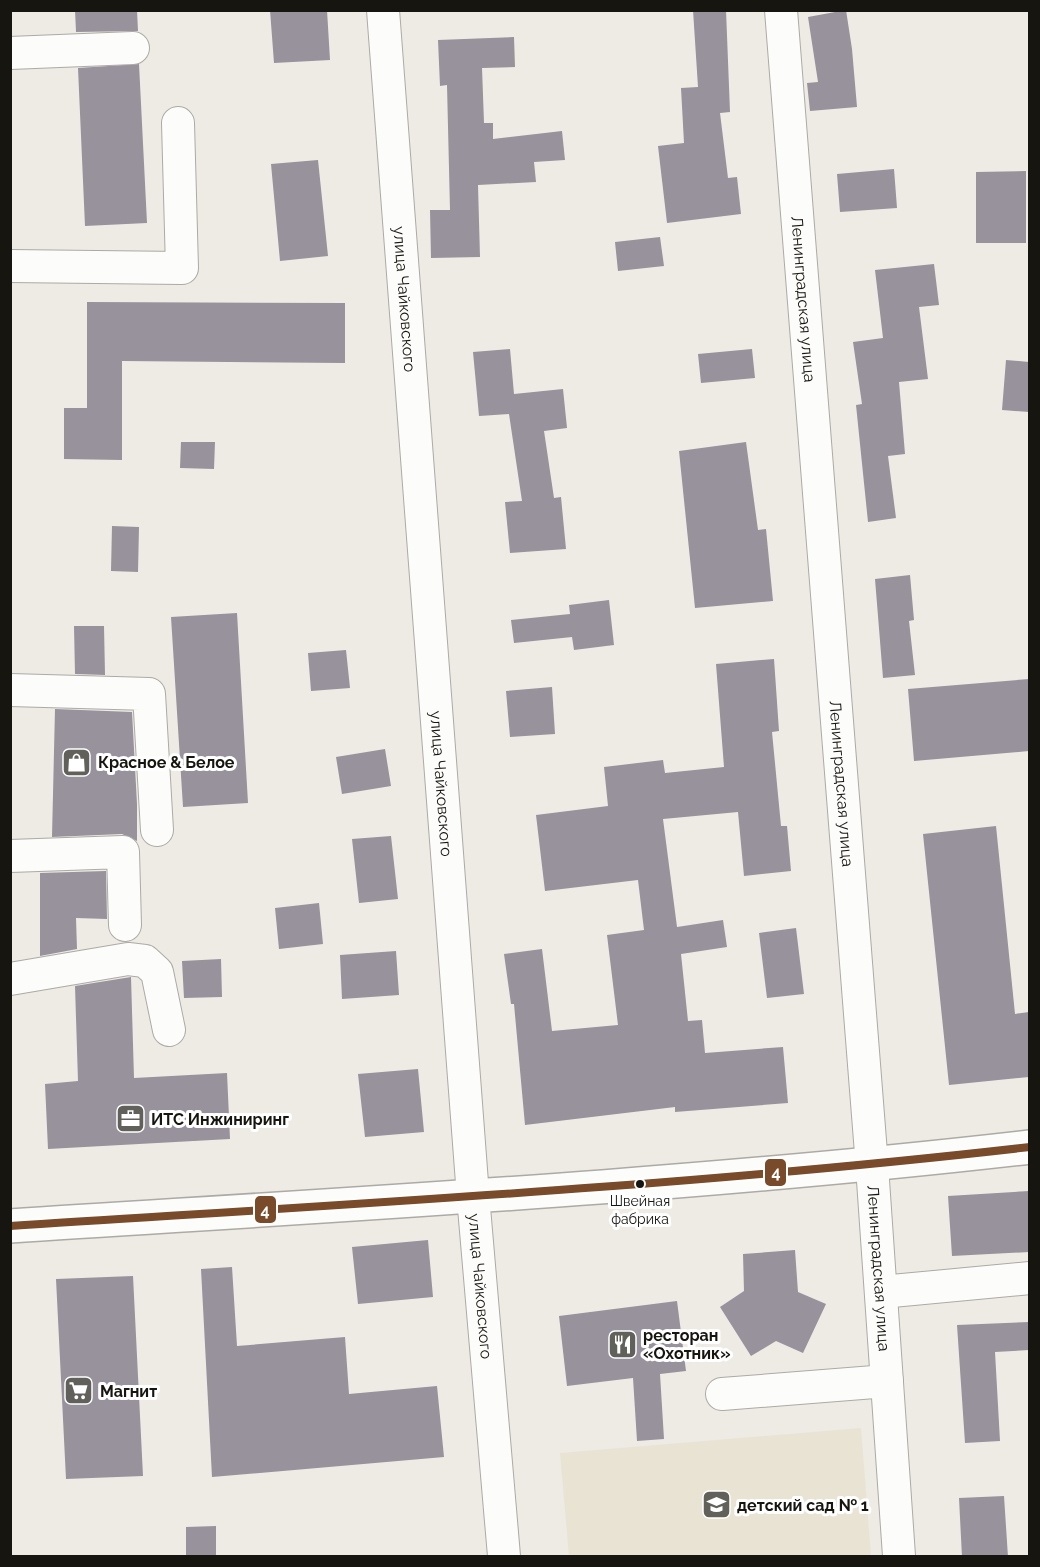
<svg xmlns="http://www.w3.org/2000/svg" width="1040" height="1567" viewBox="0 0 1040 1567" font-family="Raleway,sans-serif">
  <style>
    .built { fill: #e9e3d4 }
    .building { fill: #97929b }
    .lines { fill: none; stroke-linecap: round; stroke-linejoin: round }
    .minor-casing { stroke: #adaaa5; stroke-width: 34 }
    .major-casing { stroke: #adaaa5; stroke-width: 36 }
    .minor { stroke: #fcfcfb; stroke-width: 32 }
    .major { stroke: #fcfcfb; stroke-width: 33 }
    .bus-1-casing { stroke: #fff; stroke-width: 12 }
    .bus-1 { stroke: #7a4b2a; stroke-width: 8 }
    .bus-dot { fill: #171510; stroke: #fff; stroke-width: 2 }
    .labels { text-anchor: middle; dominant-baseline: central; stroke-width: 6; stroke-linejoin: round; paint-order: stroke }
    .bus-label { font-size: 14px; fill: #171510; stroke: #fff }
    .street-label { font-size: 16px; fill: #171510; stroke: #fff }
    .poi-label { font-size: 16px; font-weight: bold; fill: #171510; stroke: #fff; text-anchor: start }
    .line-badge { stroke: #fff; stroke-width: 2 }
    .badge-label { font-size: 16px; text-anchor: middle; font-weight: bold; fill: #fff }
  </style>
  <rect width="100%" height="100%" fill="#eeebe4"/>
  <path class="built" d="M861,1428L871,1556H569L560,1453Z"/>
  <path class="building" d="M75,10H137L138,31L76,32Z
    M270,10H327L330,60L274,63Z
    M693,10H726L730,112L720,113L728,178L737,177L741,214L667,223L658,146L684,143L681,88L698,87Z
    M846,10L852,49L857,107L810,111L807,83L818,82L808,17Z
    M514,37L515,67L482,68L484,123H493V139L562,131L565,160L534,162L536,182L478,185L480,257L431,258L430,210H450L447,85L440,86L438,40Z
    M139,64L147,223L85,226L78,68Z
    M318,160L328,256L280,261L271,164Z
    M894,169L897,208L840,212L837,174Z
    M1026,171V243H976V172Z
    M660,237L664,266L618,271L615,242Z
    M934,264L939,305L919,307L928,379L899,382L905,454L888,456L896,518L868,522L856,405L862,404L853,342L883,338L875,270Z
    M87,302L345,303V363L122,361V460L64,459V408H87Z
    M510,349L514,394L563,389L567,428L544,431L554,498L561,497L566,549L510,553L505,502L522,501L509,414L479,416L473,352Z
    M752,349L755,378L701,383L698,354Z
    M1006,360L1029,362V412L1002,410Z
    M181,442H215L214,469L180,468Z
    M746,442L758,530L766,529L773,601L695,608L679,451Z
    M112,526L139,527L138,572L111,571Z
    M910,575L914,620L909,621L915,675L883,678L875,579Z
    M609,600L614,645L574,650L572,637L514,643L511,620L570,614L569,605Z
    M237,613L248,803L183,807L171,617Z
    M74,626H104L105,675L75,674Z
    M346,650L350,688L311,691L308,653Z
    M774,659L779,731L772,732L781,826H787L791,871L744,876L738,812L663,819L677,927L723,920L727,947L681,954L688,1021L702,1020L705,1053L783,1047L788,1103L675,1112V1107L525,1125L514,1004H511L504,954L542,949L552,1031L618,1025L607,935L644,930L638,880L545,891L536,815L608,806L604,767L663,760L665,773L724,767L716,664Z
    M1029,679V751L914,761L908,689Z
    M552,687L555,734L510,737L506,691Z
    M55,709L132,712L137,804V841L122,834L52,837Z
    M385,749L391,786L342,794L336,757Z
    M996,826L1015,1014L1029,1012V1077L949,1085L923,834Z
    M391,836L398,899L359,903L352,839Z
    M106,871L107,919L76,918L77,949L40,956V873Z
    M319,903L323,944L279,949L275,908Z
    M796,928L804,994L767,998L759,933Z
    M396,951L399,995L342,999L340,955Z
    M221,959L222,997L184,998L182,961Z
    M131,977L134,1078L227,1073L230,1139L48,1149L45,1084L78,1081L75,986Z
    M418,1069L424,1132L365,1137L358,1074Z
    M1029,1191V1252L952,1256L948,1196Z
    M428,1240L433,1297L358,1304L352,1247Z
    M795,1250L798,1292L826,1304L803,1353L776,1341L751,1356L720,1307L744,1291L743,1254Z
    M232,1267L237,1346L345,1337L349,1394L437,1386L444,1457L212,1477L201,1269Z
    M133,1276L143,1476L66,1479L56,1279Z
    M677,1301L686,1371L660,1374L664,1439L637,1441L633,1378L567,1386L559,1316Z
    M1029,1322V1350L995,1352L1000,1441L965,1443L957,1325Z
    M1004,1496L1008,1557H962L959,1498Z
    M216,1526V1557H186V1527Z"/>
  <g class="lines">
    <defs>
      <g id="minor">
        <path id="s1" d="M383,10L473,1196L504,1556"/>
        <path id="s2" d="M781,10L872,1166L899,1556"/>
        <path d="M10,53L133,48"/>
        <path d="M10,266L182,268L178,123"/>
        <path d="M10,690L149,694L157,830"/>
        <path d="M10,856L123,852L125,925"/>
        <path d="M10,979L128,959L145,961L157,972L169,1030"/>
        <path d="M881,1292L1030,1278"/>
        <path d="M722,1394L887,1381"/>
      </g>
      <path id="major" d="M10,1226C350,1204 691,1186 1030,1147"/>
    </defs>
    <use href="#minor" class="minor-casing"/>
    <use href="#major" class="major-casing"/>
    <use href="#minor" class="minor"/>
    <use href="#major" class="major"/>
    <defs>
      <path id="bus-1" d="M10,1226C350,1204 691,1186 1030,1147"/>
    </defs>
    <use href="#bus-1" class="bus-1-casing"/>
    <use href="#bus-1" class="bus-1"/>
  </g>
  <defs>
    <symbol id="shop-square" viewBox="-11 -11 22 22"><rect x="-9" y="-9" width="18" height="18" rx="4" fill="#62605a" stroke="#fff"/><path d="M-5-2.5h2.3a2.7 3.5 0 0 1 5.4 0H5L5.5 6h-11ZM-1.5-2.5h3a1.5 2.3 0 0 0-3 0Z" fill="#fff"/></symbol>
    <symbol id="office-square" viewBox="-11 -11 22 22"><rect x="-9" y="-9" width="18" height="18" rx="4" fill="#62605a" stroke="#fff"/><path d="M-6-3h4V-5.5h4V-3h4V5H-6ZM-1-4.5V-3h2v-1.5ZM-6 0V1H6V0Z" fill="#fff"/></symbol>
    <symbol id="restaurant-square" viewBox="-11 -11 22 22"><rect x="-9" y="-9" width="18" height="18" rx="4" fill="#62605a" stroke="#fff"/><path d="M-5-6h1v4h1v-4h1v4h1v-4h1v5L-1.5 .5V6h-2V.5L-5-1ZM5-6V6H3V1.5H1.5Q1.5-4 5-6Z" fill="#fff"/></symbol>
    <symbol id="supermarket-square" viewBox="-11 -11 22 22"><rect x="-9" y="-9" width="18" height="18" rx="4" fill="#62605a" stroke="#fff"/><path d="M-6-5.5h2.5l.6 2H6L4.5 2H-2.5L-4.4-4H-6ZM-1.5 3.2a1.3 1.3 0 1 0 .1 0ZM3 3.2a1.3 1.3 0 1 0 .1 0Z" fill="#fff"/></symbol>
    <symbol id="school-square" viewBox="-11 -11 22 22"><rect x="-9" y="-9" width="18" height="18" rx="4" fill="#62605a" stroke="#fff"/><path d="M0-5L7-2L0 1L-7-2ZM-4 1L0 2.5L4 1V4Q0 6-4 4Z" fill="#fff"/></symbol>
  </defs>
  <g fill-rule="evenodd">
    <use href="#shop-square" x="60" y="746" width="33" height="33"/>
    <use href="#office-square" x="114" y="1102" width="33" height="33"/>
    <use href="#restaurant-square" x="606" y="1328" width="33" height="33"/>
    <use href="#supermarket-square" x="62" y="1374" width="33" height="33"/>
    <use href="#school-square" x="700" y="1488" width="33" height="33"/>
  </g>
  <circle class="bus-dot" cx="640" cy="1184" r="5"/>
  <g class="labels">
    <g class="bus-label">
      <text x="640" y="1201">Швейная<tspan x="640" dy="18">фабрика</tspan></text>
    </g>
    <g class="street-label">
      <text stroke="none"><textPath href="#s1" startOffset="290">улица Чайковского</textPath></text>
      <text stroke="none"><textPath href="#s2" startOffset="290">Ленинградская улица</textPath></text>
      <text stroke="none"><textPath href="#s2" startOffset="776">Ленинградская улица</textPath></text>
      <text stroke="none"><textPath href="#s1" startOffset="776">улица Чайковского</textPath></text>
      <text stroke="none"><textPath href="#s2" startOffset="1262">Ленинградская улица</textPath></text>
      <text stroke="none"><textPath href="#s1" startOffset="1280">улица Чайковского</textPath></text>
    </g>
    <g class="poi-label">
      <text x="98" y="762">Красное &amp; Белое</text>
      <text x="151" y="1119">ИТС Инжиниринг</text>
      <text x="643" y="1335">ресторан<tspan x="643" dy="18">«Охотник»</tspan></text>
      <text x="100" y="1391">Магнит</text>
      <text x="737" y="1505">детский сад № 1</text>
    </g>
  </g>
  <g class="line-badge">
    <rect x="764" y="1158" width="23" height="29" rx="6" fill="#7a4b2a"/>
    <rect x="254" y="1195" width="23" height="29" rx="6" fill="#7a4b2a"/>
  </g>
  <g class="badge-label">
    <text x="776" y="1178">4</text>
    <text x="265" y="1216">4</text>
  </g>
  <rect width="1040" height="1567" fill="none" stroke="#171510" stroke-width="24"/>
</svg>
